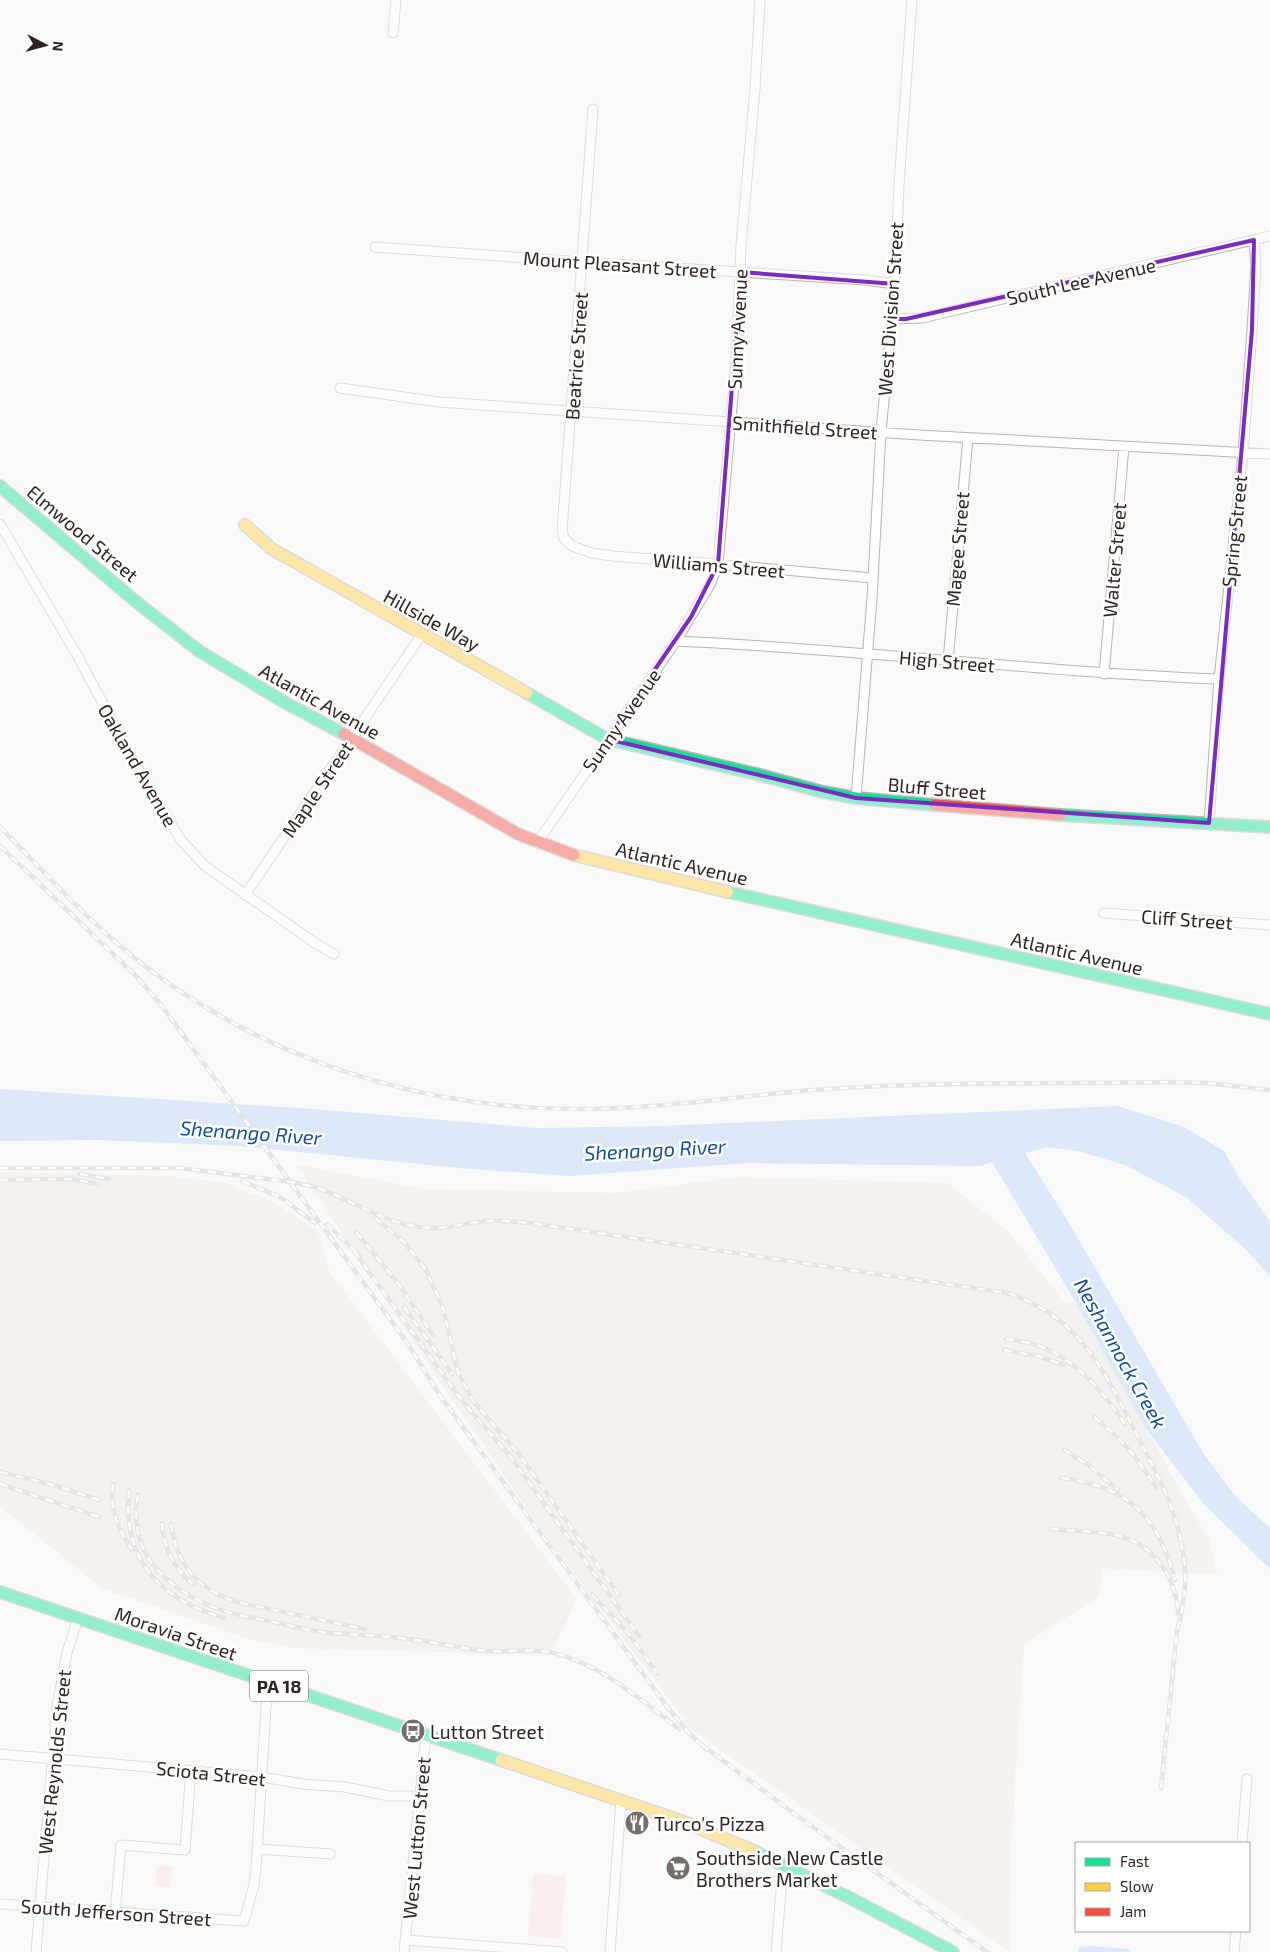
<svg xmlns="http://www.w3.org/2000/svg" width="1270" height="1952" viewBox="0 0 1270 1952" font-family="'Exo 2',sans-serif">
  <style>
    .built { fill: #ede7e6 }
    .green { fill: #f7e1df }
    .water { fill: #b9d3f8 }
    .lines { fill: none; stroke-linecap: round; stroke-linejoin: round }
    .street-casing { stroke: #bbb4b4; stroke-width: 11 }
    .fast-casing { stroke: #bbb4b4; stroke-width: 14 }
    .slow-casing { stroke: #bbb4b4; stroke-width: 14 }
    .jam-casing { stroke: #bbb4b4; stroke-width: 14 }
    .street { stroke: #fefefe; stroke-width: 9 }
    .fast { stroke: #16e098; stroke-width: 11 }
    .slow { stroke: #ffcf43; stroke-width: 11 }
    .jam { stroke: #f24e42; stroke-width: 11 }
    .rail-casing { stroke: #cccaca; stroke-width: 4.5 }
    .rail { stroke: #fff; stroke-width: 2.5; stroke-dasharray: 8; stroke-linecap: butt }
    .marked { fill: none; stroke: #7b2cbf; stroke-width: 4; stroke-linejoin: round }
    .labels { text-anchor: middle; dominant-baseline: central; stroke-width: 5; stroke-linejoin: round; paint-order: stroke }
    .shield { fill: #fff; stroke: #6e6464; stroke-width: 1 }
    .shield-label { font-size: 18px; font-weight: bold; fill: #302221 }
    .street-label { font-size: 19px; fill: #302221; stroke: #fff }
    .poi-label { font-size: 19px; fill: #302221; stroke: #fff; text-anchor: start }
    .water-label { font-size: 20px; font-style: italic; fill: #124d99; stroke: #fff }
  </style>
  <rect width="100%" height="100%" fill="#f9f9f9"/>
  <path class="built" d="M297,1165L426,1189L617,1193L737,1177L947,1183L1008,1231L1065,1303H1076L1194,1515L1209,1538L1217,1575L1102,1568L1099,1597L1024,1644L1011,1846L1010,1952L692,1730L541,1529L434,1373Z
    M0,1172L165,1176L222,1182L270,1200L318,1231L329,1271L577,1599L550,1655L294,1648L252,1640L101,1588L20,1522L0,1508Z"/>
  <path class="green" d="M157,1866H172L171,1887L155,1886Z
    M533,1874L566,1876L561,1939L528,1936Z"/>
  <path class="water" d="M0,1089L314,1109L538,1128L661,1126L1118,1106L1184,1127L1224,1151L1240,1179L1270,1222V1276L1244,1248L1186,1197L1125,1165L1078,1151L1048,1147L1025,1153L1069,1223L1203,1453L1236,1497L1270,1528V1569L1204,1504L1146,1429L1076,1303L992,1162L981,1166L748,1163L569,1176L459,1168L239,1146L98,1140L0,1141Z
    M1088,1946L1129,1949L1130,1952H1078L1079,1947Z"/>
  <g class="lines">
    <defs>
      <path id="street" d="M393,33L396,0
        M593,109L562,531L564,538L572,546L592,553L612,556L718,564L873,578
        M375,247L582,262L865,280L895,284
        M891,319L922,318L1270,236
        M340,388L439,402L919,435L1270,454
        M0,524L77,655L138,769L181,840L205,866L315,943L334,954
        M676,641C857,649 1038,672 1219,679
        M948,661L968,438
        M1104,674L1124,447
        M856,798L872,598L881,432L895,284L899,184L912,0
        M1209,823L1219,679L1243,454L1252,330L1256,265L1254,240
        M537,843L676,641L710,585L718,564L736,362L741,246L755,89L760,0
        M245,895L422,634
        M1104,913L1270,925
        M0,1754L262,1777L303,1784L345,1787L389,1796H420
        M1242,1843L1247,1779
        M258,1849L330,1854
        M0,1904L244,1921L254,1885L256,1868L266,1706L272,1683
        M115,1912L121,1845L185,1850L191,1770
        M406,1940L562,1952
        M36,1952L57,1706L67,1653L78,1618
        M404,1952L426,1735
        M610,1952L621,1801
        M776,1952L783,1866
        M1234,1952L1236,1931"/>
      <path id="fast" d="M0,486L134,600L199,651L284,702L344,734
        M527,693L607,739L756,774L823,792L856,798L935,805
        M1060,815L1270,827
        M728,892L1270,1014
        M0,1592L501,1760
        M756,1852L854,1900L953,1952"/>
      <path id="slow" d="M245,525L272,549L527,693
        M574,855L728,892
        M501,1760L684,1822L756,1852"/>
      <path id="jam" d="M344,734L518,834L574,855
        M935,805L1060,815"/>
    </defs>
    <use href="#street" class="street-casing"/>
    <use href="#fast" class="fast-casing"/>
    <use href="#slow" class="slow-casing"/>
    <use href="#jam" class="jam-casing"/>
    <use href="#street" class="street"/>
    <use href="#fast" class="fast"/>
    <use href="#slow" class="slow"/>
    <use href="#jam" class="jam"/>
    <defs>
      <path id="rail" d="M0,827C43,870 84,917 131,955C257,1057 419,1110 582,1109C660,1109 737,1096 814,1090C931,1081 1051,1084 1168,1082L1207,1083L1270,1090
        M0,846L136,976L162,1006L408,1344L439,1394L668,1708L689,1733L706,1749
        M0,1168H179L291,1182L315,1187C350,1199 382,1222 419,1227C442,1231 464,1223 487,1221C502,1220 516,1222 530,1223L1007,1293C1082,1317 1106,1375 1139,1439C1156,1473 1174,1504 1181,1541
        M80,1174L109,1179
        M0,1180L72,1179L97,1184
        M242,1181L280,1197L315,1223
        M375,1218L404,1242L426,1270L443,1308L458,1372L473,1401L518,1453L619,1595
        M327,1224L360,1256
        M356,1232L397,1282L433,1335
        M354,1251L462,1401L510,1456L639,1636
        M404,1307L452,1374
        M1006,1339C1020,1341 1034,1343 1047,1349C1080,1364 1105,1395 1125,1424
        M1004,1350L1038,1356L1064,1365
        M1094,1417C1123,1440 1135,1456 1156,1487
        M1064,1450L1087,1464L1118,1490
        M0,1472L54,1485L99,1500
        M1061,1478C1127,1486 1158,1515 1175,1580
        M0,1484L99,1517
        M113,1484C110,1509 117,1529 132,1549
        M129,1490C122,1559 159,1599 224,1618
        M138,1495C127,1553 165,1587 215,1608C233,1615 254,1618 274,1622C290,1625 306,1630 322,1632C351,1635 380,1635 408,1639C436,1642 463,1649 490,1651C511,1652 534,1648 554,1653C602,1665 641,1700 679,1729
        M162,1523C163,1547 174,1569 193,1584
        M171,1524C177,1566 197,1588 236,1602L365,1629
        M1051,1529C1072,1531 1095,1531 1116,1535C1153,1543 1177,1578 1178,1614
        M592,1595L629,1634L657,1673
        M702,1745L799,1817L987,1952
        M1161,1788L1177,1631C1186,1600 1189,1568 1179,1536"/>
    </defs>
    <use href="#rail" class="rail-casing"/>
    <use href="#rail" class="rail"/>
  </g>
  <path d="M0 0H1270V1952H0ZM1254,240L1252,330L1209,823L856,798L607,739L691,617L718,564L741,272L895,284L891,319H906Z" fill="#f9f9f9" fill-opacity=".55" fill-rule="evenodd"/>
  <path class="marked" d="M1254,240L1252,330L1209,823L856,798L607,739L691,617L718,564L741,272L895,284L891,319H906Z"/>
  <defs>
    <symbol id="bus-disc" viewBox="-11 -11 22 22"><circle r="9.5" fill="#766d6d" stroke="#fff"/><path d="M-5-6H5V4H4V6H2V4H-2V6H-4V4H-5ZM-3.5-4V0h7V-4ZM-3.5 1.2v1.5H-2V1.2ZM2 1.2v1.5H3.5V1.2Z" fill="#fff"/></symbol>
    <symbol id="restaurant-disc" viewBox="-11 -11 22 22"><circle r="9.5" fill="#766d6d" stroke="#fff"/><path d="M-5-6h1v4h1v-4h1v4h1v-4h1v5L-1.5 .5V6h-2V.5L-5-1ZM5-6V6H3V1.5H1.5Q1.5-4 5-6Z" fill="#fff"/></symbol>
    <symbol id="supermarket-disc" viewBox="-11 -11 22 22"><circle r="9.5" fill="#766d6d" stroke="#fff"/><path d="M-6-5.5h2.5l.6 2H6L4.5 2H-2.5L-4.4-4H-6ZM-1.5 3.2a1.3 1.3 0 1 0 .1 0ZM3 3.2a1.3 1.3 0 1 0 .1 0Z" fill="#fff"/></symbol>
  </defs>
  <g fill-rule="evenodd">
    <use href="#bus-disc" x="399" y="1717" width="28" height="28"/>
    <use href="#restaurant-disc" x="623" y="1809" width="28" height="28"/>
    <use href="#supermarket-disc" x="664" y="1854" width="28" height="28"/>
  </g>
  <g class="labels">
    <rect class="shield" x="250" y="1670.5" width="58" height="31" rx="4"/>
    <g class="shield-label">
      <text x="279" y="1686">PA 18</text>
    </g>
    <g class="street-label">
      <text transform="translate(620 264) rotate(4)">Mount Pleasant Street</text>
      <text transform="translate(1081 281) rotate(-13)">South Lee Avenue</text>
      <text transform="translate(890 309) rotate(-86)">West Division Street</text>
      <text transform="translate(737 329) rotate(-87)">Sunny Avenue</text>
      <text transform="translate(576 356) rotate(-86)">Beatrice Street</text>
      <text transform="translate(805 427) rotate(4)">Smithfield Street</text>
      <text transform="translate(1234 531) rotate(-84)">Spring Street</text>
      <text transform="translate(83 533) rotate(40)">Elmwood Street</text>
      <text transform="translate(957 549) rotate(-85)">Magee Street</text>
      <text transform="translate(1114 560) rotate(-85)">Walter Street</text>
      <text transform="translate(719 565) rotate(5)">Williams Street</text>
      <text transform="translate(432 620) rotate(29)">Hillside Way</text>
      <text transform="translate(947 661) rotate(5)">High Street</text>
      <text transform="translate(320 701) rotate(29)">Atlantic Avenue</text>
      <text transform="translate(621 720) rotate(-55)">Sunny Avenue</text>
      <text transform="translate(138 765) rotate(60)">Oakland Avenue</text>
      <text transform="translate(937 788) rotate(5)">Bluff Street</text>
      <text transform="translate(317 789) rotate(-56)">Maple Street</text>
      <text transform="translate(682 863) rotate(13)">Atlantic Avenue</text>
      <text transform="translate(1187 919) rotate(4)">Cliff Street</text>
      <text transform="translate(1077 953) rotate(13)">Atlantic Avenue</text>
      <text transform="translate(176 1633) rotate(19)">Moravia Street</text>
      <text transform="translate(54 1762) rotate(-84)">West Reynolds Street</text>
      <text transform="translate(211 1773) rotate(6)">Sciota Street</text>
      <text transform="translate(416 1838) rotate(-85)">West Lutton Street</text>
      <text transform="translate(116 1912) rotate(4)">South Jefferson Street</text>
    </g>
    <g class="poi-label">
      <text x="430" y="1731">Lutton Street</text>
      <text x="654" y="1823">Turco's Pizza</text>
      <text x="696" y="1857">Southside New Castle<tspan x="696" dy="22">Brothers Market</tspan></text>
    </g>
    <g class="water-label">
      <text transform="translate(251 1132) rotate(4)">Shenango River</text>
      <text transform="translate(655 1149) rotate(-3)">Shenango River</text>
      <text transform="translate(1121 1353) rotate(61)">Neshannock Creek</text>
    </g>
  </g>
  <rect x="1075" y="1842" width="175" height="90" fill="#ffffff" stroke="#aca7a6"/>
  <rect x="1085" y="1858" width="25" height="8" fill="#16e098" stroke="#aca7a6"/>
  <text x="1120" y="1867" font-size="15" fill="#302221">Fast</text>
  <rect x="1085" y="1883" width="25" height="8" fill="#ffcf43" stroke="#aca7a6"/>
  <text x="1120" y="1892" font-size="15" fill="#302221">Slow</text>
  <rect x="1085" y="1908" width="25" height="8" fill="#f24e42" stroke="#aca7a6"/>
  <text x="1120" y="1917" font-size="15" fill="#302221">Jam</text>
  <g transform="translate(45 45) rotate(96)" stroke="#ffffff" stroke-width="4" paint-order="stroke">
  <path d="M0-4L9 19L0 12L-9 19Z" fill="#302221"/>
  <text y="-8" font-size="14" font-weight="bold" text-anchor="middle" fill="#302221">N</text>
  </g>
</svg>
